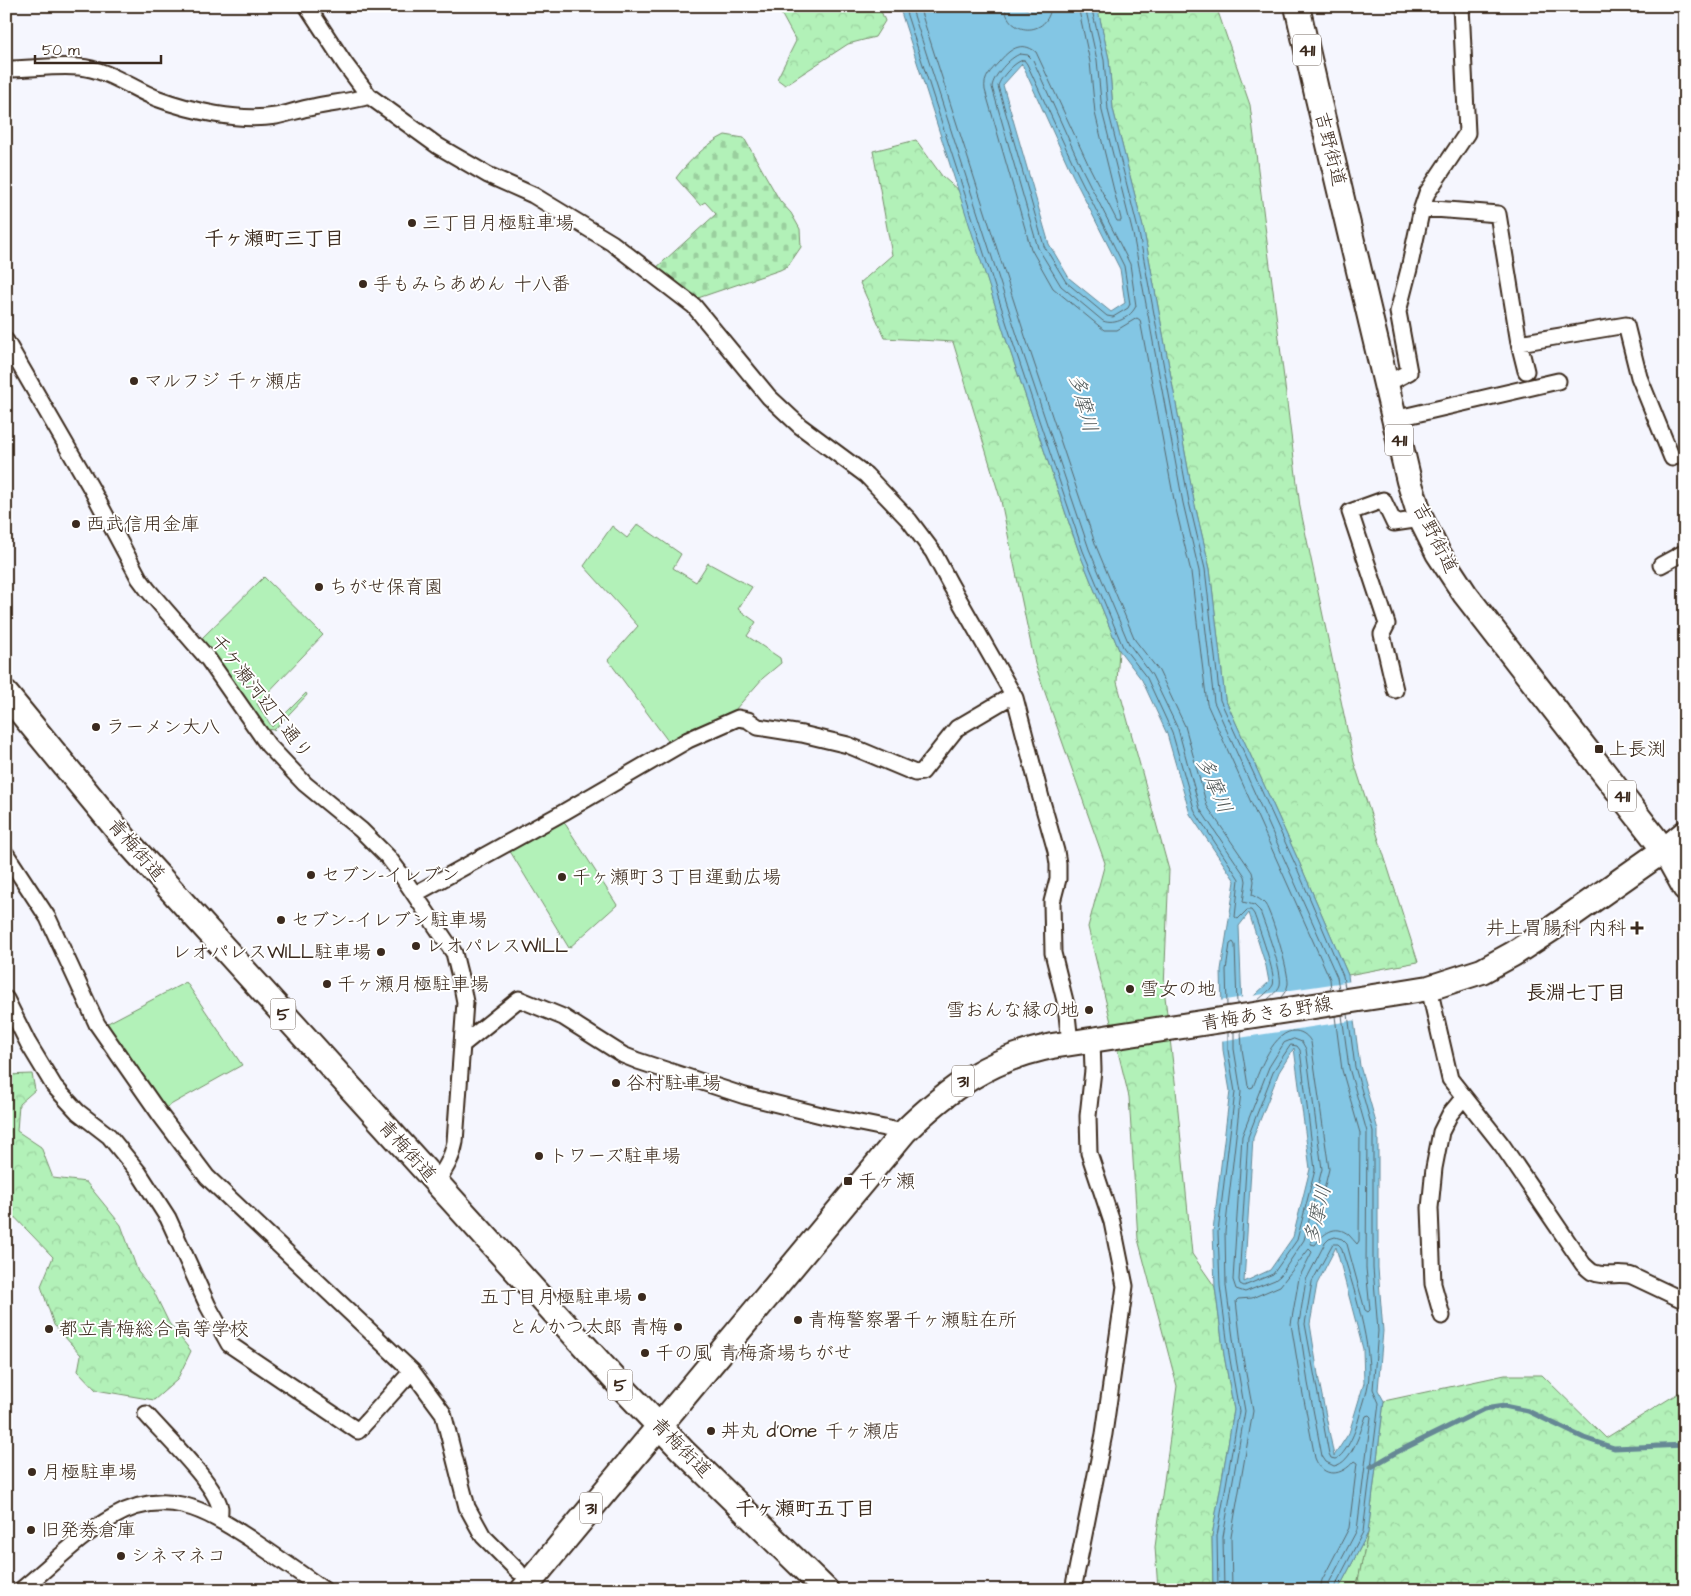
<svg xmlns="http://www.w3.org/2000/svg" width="1691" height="1596" viewBox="0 0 1691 1596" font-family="'Architects Daughter','Klee One',sans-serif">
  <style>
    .green { fill: #b2f1b8; stroke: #768e6b }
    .forest { fill: url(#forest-crowns); stroke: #768e6b }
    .cemetery { fill: url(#cemetery-stones); stroke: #768e6b }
    .water { fill: #83c6e4; stroke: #668895; fill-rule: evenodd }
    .pier { fill: #f5f6fe }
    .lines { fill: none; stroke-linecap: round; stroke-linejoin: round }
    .shore { stroke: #58686d; stroke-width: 1 }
    .stream { stroke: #668895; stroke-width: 5 }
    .minor-casing { stroke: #3b2a1e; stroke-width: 19 }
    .primary-casing { stroke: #3b2a1e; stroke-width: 28 }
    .trunk-casing { stroke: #3b2a1e; stroke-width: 28 }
    .minor { stroke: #fff; stroke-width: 15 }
    .primary { stroke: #fff; stroke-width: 24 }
    .trunk { stroke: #fff; stroke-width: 24 }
    .poi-dot { fill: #3b2a1e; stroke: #fff; stroke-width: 2 }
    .labels { text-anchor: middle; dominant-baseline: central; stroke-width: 4; stroke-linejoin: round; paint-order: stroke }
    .shield { fill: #fff; stroke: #766a62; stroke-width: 1 }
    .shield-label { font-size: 18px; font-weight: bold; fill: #3b2a1e }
    .street-label { font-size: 19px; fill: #3b2a1e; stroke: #fff }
    .poi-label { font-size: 19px; fill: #3b2a1e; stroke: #fff; text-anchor: start }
    .neighbourhood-label { font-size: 20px; font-weight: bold; fill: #3b2a1e; stroke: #fff }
    .water-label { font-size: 20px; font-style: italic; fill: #515959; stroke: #fff }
  </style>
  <defs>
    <pattern id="forest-crowns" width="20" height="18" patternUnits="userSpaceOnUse" patternTransform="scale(1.25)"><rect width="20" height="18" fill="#b2f1b8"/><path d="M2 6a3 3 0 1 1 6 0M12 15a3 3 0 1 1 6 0" fill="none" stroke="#9acf9e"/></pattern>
    <pattern id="cemetery-stones" width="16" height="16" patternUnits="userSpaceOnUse" patternTransform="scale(1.25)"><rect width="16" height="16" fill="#b2f1b8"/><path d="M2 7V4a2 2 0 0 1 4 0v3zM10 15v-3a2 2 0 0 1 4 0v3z" fill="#9acf9e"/></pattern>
  </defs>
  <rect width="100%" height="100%" fill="#f5f6fe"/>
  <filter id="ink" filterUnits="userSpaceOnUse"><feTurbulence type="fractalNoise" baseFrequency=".02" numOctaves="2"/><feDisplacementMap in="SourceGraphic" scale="10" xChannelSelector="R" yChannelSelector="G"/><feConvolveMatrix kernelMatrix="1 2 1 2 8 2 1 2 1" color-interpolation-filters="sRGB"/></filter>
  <g filter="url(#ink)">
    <path class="green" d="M638,524L681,554L673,568L696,582L708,563L752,587L738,609L756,622L747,636L780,658L781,663L763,678L734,711L721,718L692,728L668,741L608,660L638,626L584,566L612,526L627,538Z
      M264,577L323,635L257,704L272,727L306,693L307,695L274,730L266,729L201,639Z
      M557,820L564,822L617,905L569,948L508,848Z
      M186,982L242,1065L165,1108L106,1024Z
      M1368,1533L1356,1590H1338Z"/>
    <path class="forest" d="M777,6H879L885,21L875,37L848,44L785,85L777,79L796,41Z
      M1096,6H1216L1250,105L1300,507L1354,762L1418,962L1348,975L1300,864L1225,699L1210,569L1194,501L1144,231L1113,109L1109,59L1100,19Z
      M916,140L942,176L959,191L1007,342L1079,552L1119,650L1117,682L1169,870L1164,988L1176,1090L1192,1254L1215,1287L1224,1355L1234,1410L1212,1536L1213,1590H1158L1155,1547L1177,1386L1138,1239L1129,1097L1088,927L1105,863L1035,664L1001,501L953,342L885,338L860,283L892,255L873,151Z
      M32,1074L35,1090L19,1104L17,1131L41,1147L53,1178L86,1182L121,1225L138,1272L153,1290L169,1323L191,1351L177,1380L154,1400L96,1390L78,1371L81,1355L54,1325L41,1286L53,1257L6,1208V1075Z
      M1505,1375H1542L1606,1438L1685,1389V1590H1356L1368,1533L1384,1401Z"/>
    <path class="cemetery" d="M725,135L744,138L780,201L791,213L800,229L801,247L788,266L780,270L695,299L655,269L716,214L705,202L700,205L676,178C688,162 706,144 725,135Z"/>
    <path class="water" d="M899,6H1020L1030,11L1033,6H1096L1100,19L1109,59L1113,109L1144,231L1194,501L1210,569L1225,699L1300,864L1348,975L1360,1066L1378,1130V1268L1383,1331L1378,1390L1384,1401L1368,1533L1338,1590H1213L1212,1536L1234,1410L1224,1355L1215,1287L1213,1231L1230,1091L1223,1050L1221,970L1235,881L1190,814L1167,734L1142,680L1119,650L1079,552L1007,342ZM1022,64L1072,174L1120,269L1125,303L1111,312L1069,278L1049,244L1003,85ZM1249,913L1266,966L1269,982L1242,1007L1239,926ZM1294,1048L1310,1169L1293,1237L1270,1270L1244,1282L1253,1138L1279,1072ZM1336,1247L1363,1349L1364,1383L1349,1433L1334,1456L1319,1381L1310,1324L1317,1284Z"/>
    <path class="pier" d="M1352,981L1357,1020L1220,1041L1219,1001L1244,997L1245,1002L1251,996Z"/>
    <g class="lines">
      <path class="shore" d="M904,6L1012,340L1083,551L1123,647L1147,678L1172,732L1195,812L1239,879L1235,917L1238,919L1247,910H1251L1254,914C1258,925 1277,977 1273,985C1270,991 1261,997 1256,1002
        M911,6L1018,338L1089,549L1129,644L1152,675L1178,729L1200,809L1245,876L1246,881L1243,902L1254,905L1260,911C1265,926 1283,971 1280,985C1278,991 1271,996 1267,1000
        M919,6L1025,336L1096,546L1135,640L1159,671L1185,726L1207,806L1252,872L1254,881L1252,895C1257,898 1262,900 1265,904C1272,914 1289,972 1288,984C1287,990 1284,994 1280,998
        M1005,6C1006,36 1049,38 1051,6
        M1078,6L1090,62L1095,113L1121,219V221H1117L1089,166L1036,52C1021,40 1009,50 999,62C991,71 983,77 985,90L1031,249L1053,288L1104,330H1117L1137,318L1140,320L1175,505L1191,572L1207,704L1330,979L1331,990
        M1085,6L1097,60L1102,111L1133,234L1183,503L1199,571L1214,702L1337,977L1339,989
        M1091,6L1104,60L1108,110L1139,233L1189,502L1205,569L1220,700L1296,866L1343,976L1345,988
        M1020,54L1028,55L1033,60L1082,169L1130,264L1136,306C1131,317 1115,326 1103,321L1061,286L1038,248L992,87C993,76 1010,57 1020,54Z
        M1024,60L1027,64L1077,172L1124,266L1130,304L1128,308L1113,317L1107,316L1066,282L1044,246L998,86C1000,78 1016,60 1024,60Z
        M1227,1006L1226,970L1230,944L1233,942L1235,945L1237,1004
        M1241,1030L1242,1049L1248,1086L1250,1088L1253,1087C1259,1071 1274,1029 1296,1031C1303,1032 1308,1036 1311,1042L1329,1169L1311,1244L1315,1245C1323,1234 1335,1223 1349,1235C1352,1238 1354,1241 1357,1244L1359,1241L1360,1133L1342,1070L1335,1016
        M1294,1039L1302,1042L1306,1049L1322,1169L1304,1240L1280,1276L1275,1280L1245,1292L1236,1289L1233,1280L1242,1136L1269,1067L1284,1043Z
        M1291,1045L1297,1046L1300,1050L1315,1170L1297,1240L1273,1274L1244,1286L1240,1284L1239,1280L1248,1137L1274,1070Z
        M1333,1244H1338L1341,1247C1352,1282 1374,1350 1368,1385C1366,1399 1360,1412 1357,1425C1354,1435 1344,1457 1335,1459L1331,1458L1329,1454L1305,1324L1312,1282Z
        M1218,1590L1217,1536L1239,1411L1229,1354L1220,1286L1218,1232L1235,1092L1228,1050V1032
        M1224,1590L1223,1537L1245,1411L1235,1353L1226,1286L1225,1232L1241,1092L1234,1049V1031
        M1232,1590L1231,1537L1253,1411L1242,1352L1236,1301L1238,1299L1252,1298L1280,1286L1309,1249L1312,1252L1299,1278L1291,1324L1301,1384L1315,1458C1323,1479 1342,1476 1354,1461L1357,1463L1349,1528L1322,1580L1320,1590
        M1328,1590L1329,1583L1357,1530L1371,1417L1369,1415L1366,1416C1361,1430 1352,1463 1334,1466L1326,1462L1322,1456L1308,1383L1299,1323L1306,1280L1325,1243L1329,1239L1335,1237L1342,1239L1347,1244L1365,1310L1368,1312L1370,1310L1366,1268L1367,1132L1349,1068L1342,1015
        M1334,1590L1335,1586L1363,1532L1379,1403L1373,1389L1378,1331L1373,1268V1131L1355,1067L1348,1014"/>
      <path class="stream" d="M1371,1467L1395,1453L1484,1409L1504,1406L1528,1411L1584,1438L1614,1448L1685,1445"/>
      <defs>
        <path id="minor" d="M307,6L345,64L369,96L438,146L488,175L533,195L612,243L694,306L769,397L800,426L866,475L909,520L933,552L950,584L1015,698L1041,798L1056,851L1058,864V879L1052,902L1053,953L1066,1005L1070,1043
          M6,69C30,69 55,65 79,67C107,69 131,88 156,98C191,111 239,122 276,116C288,114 300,109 313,107C331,103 350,102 369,96
          M1422,208L1498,214L1519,343L1526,371
          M6,341L91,488L139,578L148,590L208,659L268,745L305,784L361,830L388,857L400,873L454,953L461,981L465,1002L455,1142C452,1159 445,1169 436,1183
          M1519,343L1626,325L1639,377L1672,458
          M1386,384L1409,372L1398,312L1409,269L1422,208L1427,193L1467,133L1461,6
          M1394,419L1558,381
          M1661,565L1685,552
          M1395,690L1382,634L1387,624L1350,512L1383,500L1394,523L1421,519
          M6,854L48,918L97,1024L161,1116L207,1177L412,1371L443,1413L467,1507L483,1536L518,1571
          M415,894L564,812L688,740L738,718L748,720L758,727L802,734L848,745L915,773L922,772L957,728L1008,698L1012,692
          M1429,988L1450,1079L1502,1145L1583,1264C1586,1267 1589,1270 1592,1272C1604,1278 1620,1272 1632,1276L1685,1301
          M6,999L28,1043L54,1086L78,1112L109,1136L139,1173L168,1218L208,1306L229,1344L358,1431L412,1371
          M462,1045L519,999L563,1017L623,1055L638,1061L745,1096L825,1116L904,1132
          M1442,1316L1433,1284L1430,1208L1434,1168L1441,1132L1450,1114L1464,1097
          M146,1414C164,1435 215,1483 220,1508C220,1511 220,1516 219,1519
          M21,1590C51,1566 79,1536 113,1517C165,1487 204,1509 249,1538C274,1555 299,1572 324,1590
          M1073,1590L1104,1434L1125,1286L1112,1222L1089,1153L1088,1116L1093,1070L1092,1040"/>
        <path id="primary" d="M6,694L125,839L619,1384L683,1451L826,1590
          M523,1590L904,1132C949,1088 989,1059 1052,1046L1392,994L1429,988L1482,971L1513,954L1553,928L1664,850L1685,833"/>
        <path id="trunk" d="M1297,6L1317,94L1409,481L1421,519L1438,553L1465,594L1664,850L1685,888"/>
      </defs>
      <use href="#minor" class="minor-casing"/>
      <use href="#primary" class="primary-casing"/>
      <use href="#trunk" class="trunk-casing"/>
      <use href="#minor" class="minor"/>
      <use href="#primary" class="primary"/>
      <use href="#trunk" class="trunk"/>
    </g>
  </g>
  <g class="poi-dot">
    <circle cx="412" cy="223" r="5"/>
    <circle cx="363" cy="284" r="5"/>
    <circle cx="134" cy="381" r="5"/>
    <circle cx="76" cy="524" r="5"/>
    <circle cx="319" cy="587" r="5"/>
    <circle cx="96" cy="727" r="5"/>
    <rect x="1594" y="744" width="10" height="10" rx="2.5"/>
    <circle cx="311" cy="875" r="5"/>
    <circle cx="562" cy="877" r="5"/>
    <circle cx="281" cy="920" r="5"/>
    <path d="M1634.5 920.5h5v5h5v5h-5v5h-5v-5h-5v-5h5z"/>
    <circle cx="416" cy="946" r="5"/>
    <circle cx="381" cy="952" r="5"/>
    <circle cx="327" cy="984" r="5"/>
    <circle cx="1130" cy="989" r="5"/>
    <circle cx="1089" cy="1010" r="5"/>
    <circle cx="616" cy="1083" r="5"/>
    <circle cx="539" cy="1156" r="5"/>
    <rect x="843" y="1176" width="10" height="10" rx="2.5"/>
    <circle cx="642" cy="1297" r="5"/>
    <circle cx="798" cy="1320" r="5"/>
    <circle cx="678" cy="1327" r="5"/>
    <circle cx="49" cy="1329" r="5"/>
    <circle cx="645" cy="1353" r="5"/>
    <circle cx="711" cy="1431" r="5"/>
    <circle cx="32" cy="1472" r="5"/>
    <circle cx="31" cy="1530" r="5"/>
    <circle cx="121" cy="1556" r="5"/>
  </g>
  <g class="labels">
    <g class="shield">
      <rect x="1293" y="34.5" width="28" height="31" rx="4"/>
      <rect x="1385" y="424.5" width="28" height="31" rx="4"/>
      <rect x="1608" y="780.5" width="28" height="31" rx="4"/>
      <rect x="270.5" y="998.5" width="25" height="31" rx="4"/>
      <rect x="952" y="1065.5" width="22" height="31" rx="4"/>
      <rect x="607.5" y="1369.5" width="25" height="31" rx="4"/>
      <rect x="580" y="1492.5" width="22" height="31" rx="4"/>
    </g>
    <g class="shield-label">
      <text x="1307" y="50">411</text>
      <text x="1399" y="440">411</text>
      <text x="1622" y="796">411</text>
      <text x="283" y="1014">5</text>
      <text x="963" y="1081">31</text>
      <text x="620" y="1385">5</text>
      <text x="591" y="1508">31</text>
    </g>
    <g class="street-label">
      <text transform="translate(1330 149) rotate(76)">吉野街道</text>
      <text transform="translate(1435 538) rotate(63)">吉野街道</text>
      <text transform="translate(261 697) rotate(52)">千ケ瀬河辺下通り</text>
      <text transform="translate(136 850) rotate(49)">青梅街道</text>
      <text transform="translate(1267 1014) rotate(-9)">青梅あきる野線</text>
      <text transform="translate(407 1151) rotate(48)">青梅街道</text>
      <text transform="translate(681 1448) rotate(45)">青梅街道</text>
    </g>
    <g class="poi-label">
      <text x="422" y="223">三丁目月極駐車場</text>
      <text x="373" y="284">手もみらあめん 十八番</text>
      <text x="144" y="381">マルフジ 千ヶ瀬店</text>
      <text x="86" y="524">西武信用金庫</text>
      <text x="329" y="587">ちがせ保育園</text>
      <text x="106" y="727">ラーメン大八</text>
      <text x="1609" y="749">上長渕</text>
      <text x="321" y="875">セブン-イレブン</text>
      <text x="572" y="877">千ヶ瀬町３丁目運動広場</text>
      <text x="291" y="920">セブン-イレブン駐車場</text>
      <text x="1626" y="928" text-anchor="end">井上胃腸科 内科</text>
      <text x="426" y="946">レオパレスWILL</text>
      <text x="371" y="952" text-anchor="end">レオパレスWILL駐車場</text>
      <text x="337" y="984">千ヶ瀬月極駐車場</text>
      <text x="1140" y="989">雪女の地</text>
      <text x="1079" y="1010" text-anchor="end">雪おんな縁の地</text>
      <text x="626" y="1083">谷村駐車場</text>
      <text x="549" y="1156">トワーズ駐車場</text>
      <text x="858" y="1181">千ヶ瀬</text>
      <text x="632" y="1297" text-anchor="end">五丁目月極駐車場</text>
      <text x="808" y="1320">青梅警察署千ヶ瀬駐在所</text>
      <text x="668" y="1327" text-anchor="end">とんかつ太郎 青梅</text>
      <text x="59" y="1329">都立青梅総合高等学校</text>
      <text x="655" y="1353">千の風 青梅斎場ちがせ</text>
      <text x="721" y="1431">丼丸 d'Ome 千ヶ瀬店</text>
      <text x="42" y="1472">月極駐車場</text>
      <text x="41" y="1530">旧発券倉庫</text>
      <text x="131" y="1556">シネマネコ</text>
    </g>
    <g class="neighbourhood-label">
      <text x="274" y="239">千ヶ瀬町三丁目</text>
      <text x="1576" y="993">長淵七丁目</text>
      <text x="805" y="1509">千ヶ瀬町五丁目</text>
    </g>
    <g class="water-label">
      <text transform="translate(1083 403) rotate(75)">多摩川</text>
      <text transform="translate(1214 785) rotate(67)">多摩川</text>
      <text transform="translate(1318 1215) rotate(-77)">多摩川</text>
    </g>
  </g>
  <rect width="1691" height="1596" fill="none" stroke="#fff" stroke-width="25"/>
  <rect x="12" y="12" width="1666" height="1571" fill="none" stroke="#3b2a1e" stroke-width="2" filter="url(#ink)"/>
  <path d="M35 55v8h126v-8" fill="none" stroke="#3b2a1e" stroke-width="2.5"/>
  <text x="42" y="55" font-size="15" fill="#3b2a1e" stroke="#ffffff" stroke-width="4" paint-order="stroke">50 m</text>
</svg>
